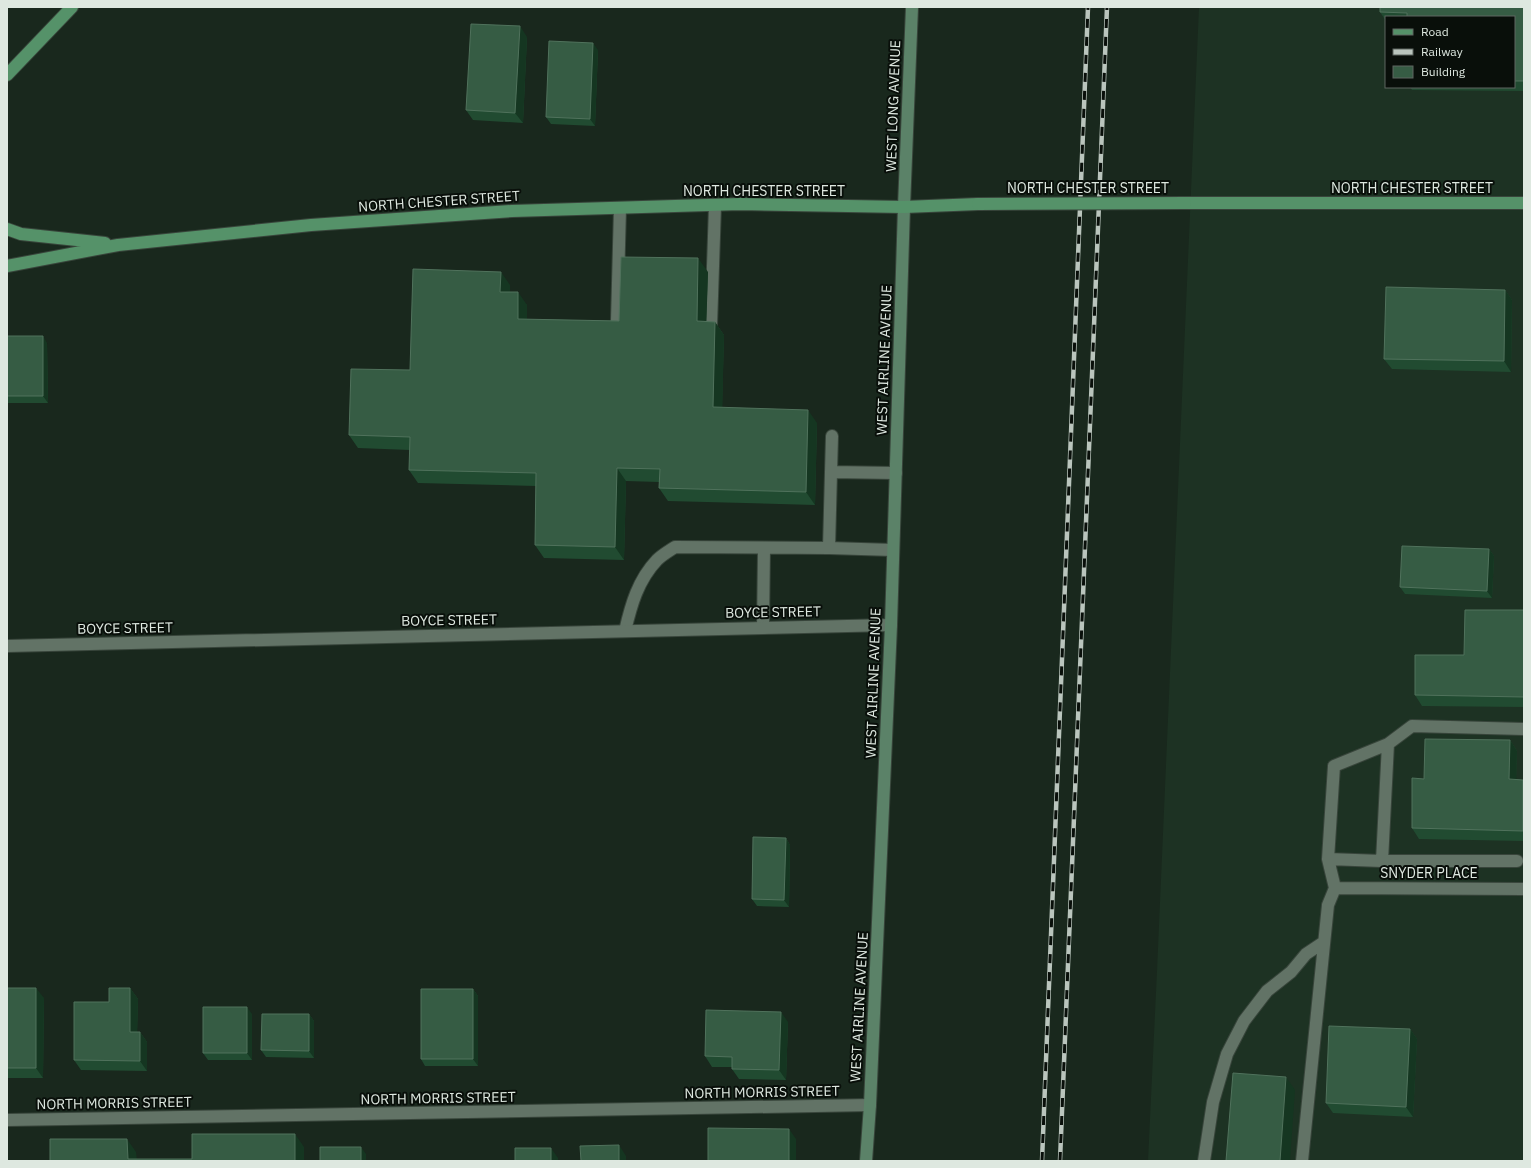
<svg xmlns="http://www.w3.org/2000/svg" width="1531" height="1168" viewBox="0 0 1531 1168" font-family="'IBM Plex Sans',sans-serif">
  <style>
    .built { fill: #1d3223; fill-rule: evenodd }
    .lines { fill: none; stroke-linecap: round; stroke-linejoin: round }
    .lane-casing { stroke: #38453b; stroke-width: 14 }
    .street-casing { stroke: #38453b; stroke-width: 14 }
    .secondary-casing { stroke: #38453b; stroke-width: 14 }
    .primary-casing { stroke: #38453b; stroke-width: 14 }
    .lane { stroke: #627366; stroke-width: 12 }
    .street { stroke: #627366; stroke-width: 12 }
    .secondary { stroke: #5b8268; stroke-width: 12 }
    .primary { stroke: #559269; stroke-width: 12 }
    .rail-casing { stroke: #bac5bd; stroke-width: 4.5 }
    .rail { stroke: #090f0a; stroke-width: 3; stroke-dasharray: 9; stroke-linecap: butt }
    .primary-bridge-casing { stroke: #38453b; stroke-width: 14; stroke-linecap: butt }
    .primary-bridge { stroke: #559269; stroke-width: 12 }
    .wall { fill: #214b31 }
    .shaded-wall { fill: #153621 }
    .building { fill: #365c44; stroke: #50725c }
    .labels { text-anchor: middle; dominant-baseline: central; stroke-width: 4; stroke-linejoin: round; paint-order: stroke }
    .street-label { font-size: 14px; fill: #dee8e0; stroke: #090f0a }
  </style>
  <rect width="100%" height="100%" fill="#19281d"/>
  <path class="built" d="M1199,7H1524V1161H1148L1157,971ZM1386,17H1514V87H1386Z"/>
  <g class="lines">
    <defs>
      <path id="lane" d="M617,321L620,208
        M711,326L715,206
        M831,472L832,436
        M829,548L893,550
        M763,628L764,548
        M625,631C631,605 638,580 657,560C662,555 669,551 675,547L829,548L831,472L896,473
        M1382,861L1388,744
        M1517,861H1382L1328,859L1334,766L1388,744L1412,726L1524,729
        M1335,888L1524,889
        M1204,1161L1213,1102L1227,1054L1244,1021L1267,991L1291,972L1306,954L1324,942
        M1302,1161L1328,905L1335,888L1328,859"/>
      <path id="street" d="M7,646L891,625
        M7,1120L870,1105"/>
      <path id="secondary" d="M866,1161L870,1105L891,625L904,207L912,7"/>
      <path id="primary" d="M7,75L72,7
        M1185,203H1524
        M7,229L21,234L105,243
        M7,266L118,245L311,225L512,211L740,204L904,207L978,204"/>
    </defs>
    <use href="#lane" class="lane-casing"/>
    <use href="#street" class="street-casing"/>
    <use href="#secondary" class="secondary-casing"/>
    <use href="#primary" class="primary-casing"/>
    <use href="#lane" class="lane"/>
    <use href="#street" class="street"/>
    <use href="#secondary" class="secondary"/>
    <use href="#primary" class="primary"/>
    <defs>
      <path id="rail" d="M1042,1161L1088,7
        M1060,1161L1107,7"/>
    </defs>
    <use href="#rail" class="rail-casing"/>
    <use href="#rail" class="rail"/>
    <defs>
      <path id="primary-bridge" d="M978,204L1185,203"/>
    </defs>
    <use href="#primary-bridge" class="primary-bridge-casing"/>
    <use href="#primary-bridge" class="primary-bridge"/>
  </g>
  <path class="wall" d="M1524,7V91L1412,90L1410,87H1514V17H1386V21L1380,12Z
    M527,37L523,123L473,120L466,110Z
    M598,50L595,126L551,124L546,117Z
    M708,272L706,322H715L724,335L722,408L817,423L815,505L668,501L659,488V482L626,481L624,560L544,558L535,545L536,486L418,483L409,470L410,450L358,448L349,435L410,370L510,285V292L527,305V319L619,321Z
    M1505,290L1512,300L1511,372L1392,369L1384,359Z
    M7,336L47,343L48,403H7Z
    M1489,549L1494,556L1492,598L1405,594L1400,587Z
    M1524,610V707L1422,706L1415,695L1464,655Z
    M1510,740L1517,751L1516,779L1523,780L1524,781V841L1419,839L1412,828L1424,779Z
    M786,838L790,845L789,907L757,906L752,899Z
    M7,988L44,998L43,1078H7Z
    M130,988L138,999L137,1032H140L147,1042V1071L81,1070L74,1060L109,1002Z
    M473,989L478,996V1066H425L421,1059Z
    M252,1014V1060H208L203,1053Z
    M309,1014L314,1021V1058L266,1057L261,1050Z
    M788,1022L786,1080L739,1079L732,1069V1067H712L705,1056Z
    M1410,1029L1417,1039L1413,1117L1333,1113L1326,1103Z"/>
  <path class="shaded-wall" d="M520,26L527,37L523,123L515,113Z
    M593,43L598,50L595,126L590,119Z
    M698,258L708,272L706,334L697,321Z
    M501,272L510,285V305L500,292Z
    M1505,290L1512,300L1511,372L1504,361Z
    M518,292L527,305V332L518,319Z
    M715,322L724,335L722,421L713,407Z
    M43,336L47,343L48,403L43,396Z
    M808,410L817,423L815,505L806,492Z
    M617,468L626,481L624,560L615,547Z
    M1489,549L1494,556L1492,598L1487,591Z
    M1510,740L1517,751L1516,789L1509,779Z
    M1523,780L1524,781V833L1523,831Z
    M786,838L790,845L789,907L784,900Z
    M36,988L44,998L43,1078L36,1068Z
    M130,988L138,999L137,1042L130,1032Z
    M473,989L478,996V1066L473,1059Z
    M247,1007L252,1014V1060L247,1053Z
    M781,1012L788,1022L786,1080L779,1070Z
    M309,1014L314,1021V1058L309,1051Z
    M1410,1029L1417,1039L1413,1117L1406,1107Z
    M140,1032L147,1042V1071L140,1061Z
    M1286,1077L1295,1090L1290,1161H1280Z
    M789,1129L796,1139V1161H789Z
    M295,1134L304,1147V1161H295Z
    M127,1139L136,1152L137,1161L128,1159Z
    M619,1145L626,1156V1161H619Z
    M361,1147L366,1154V1161H361Z
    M551,1148L558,1158V1161H551Z"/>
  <path class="building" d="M1380,7H1524V81H1514V17H1407V13L1380,12Z
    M471,24L520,26L515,113L466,110Z
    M549,41L593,43L590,119L546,117Z
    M621,257L698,258L697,321L715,322L713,407L808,410L806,492L659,488L660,469L617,468L615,547L535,545L536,473L409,470L410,437L349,435L351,369L410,370L413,269L501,272L500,292H518V319L619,321Z
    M1386,287L1505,290L1504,361L1384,359Z
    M7,336H43V396H7Z
    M1402,546L1489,549L1487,591L1400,587Z
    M1465,610H1524V697L1415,695V655H1464Z
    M1425,739L1510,740L1509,779L1523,780V831L1412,828V778L1424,779Z
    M753,837L786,838L784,900L752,899Z
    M7,988H36V1068H7Z
    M109,988H130V1032H140V1061L74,1060V1002H109Z
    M421,989H473V1059H421Z
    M203,1007H247V1053H203Z
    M706,1010L781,1012L779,1070L732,1069V1057L705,1056Z
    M262,1014H309V1051L261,1050Z
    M1329,1026L1410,1029L1406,1107L1326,1103Z
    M1233,1073L1286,1077L1280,1161H1226Z
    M708,1128L789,1129V1161H708Z
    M192,1134H295V1161H50V1139H127L128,1159H192Z
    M619,1145V1161H581L580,1146Z
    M320,1147H361V1161H320Z
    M515,1148H551V1161H515Z"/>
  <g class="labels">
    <g class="street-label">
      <text transform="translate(893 106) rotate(-88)">WEST LONG AVENUE</text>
      <text x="1088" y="188">NORTH CHESTER STREET</text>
      <text x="1412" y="188">NORTH CHESTER STREET</text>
      <text x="764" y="191">NORTH CHESTER STREET</text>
      <text transform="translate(439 201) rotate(-4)">NORTH CHESTER STREET</text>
      <text transform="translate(884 360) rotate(-88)">WEST AIRLINE AVENUE</text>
      <text transform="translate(773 612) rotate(-1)">BOYCE STREET</text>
      <text transform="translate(449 620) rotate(-1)">BOYCE STREET</text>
      <text transform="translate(125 628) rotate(-1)">BOYCE STREET</text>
      <text transform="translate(873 683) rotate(-88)">WEST AIRLINE AVENUE</text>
      <text x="1429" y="873">SNYDER PLACE</text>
      <text transform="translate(859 1007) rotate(-87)">WEST AIRLINE AVENUE</text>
      <text transform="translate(762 1092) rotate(-1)">NORTH MORRIS STREET</text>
      <text transform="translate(438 1098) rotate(-1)">NORTH MORRIS STREET</text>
      <text transform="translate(114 1103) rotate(-1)">NORTH MORRIS STREET</text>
    </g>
  </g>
  <rect width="1531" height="1168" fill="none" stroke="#dee8e0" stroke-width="16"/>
  <rect x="1385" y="16" width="130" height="72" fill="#090f0a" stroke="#5e6660"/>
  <rect x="1393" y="29" width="20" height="6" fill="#559269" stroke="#5e6660"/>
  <text x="1421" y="36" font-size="12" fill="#dee8e0">Road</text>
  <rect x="1393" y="49" width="20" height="6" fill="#bac5bd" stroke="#5e6660"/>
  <text x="1421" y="56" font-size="12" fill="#dee8e0">Railway</text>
  <rect x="1393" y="66" width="20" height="12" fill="#365c44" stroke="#5e6660"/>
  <text x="1421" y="76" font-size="12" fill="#dee8e0">Building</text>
</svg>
